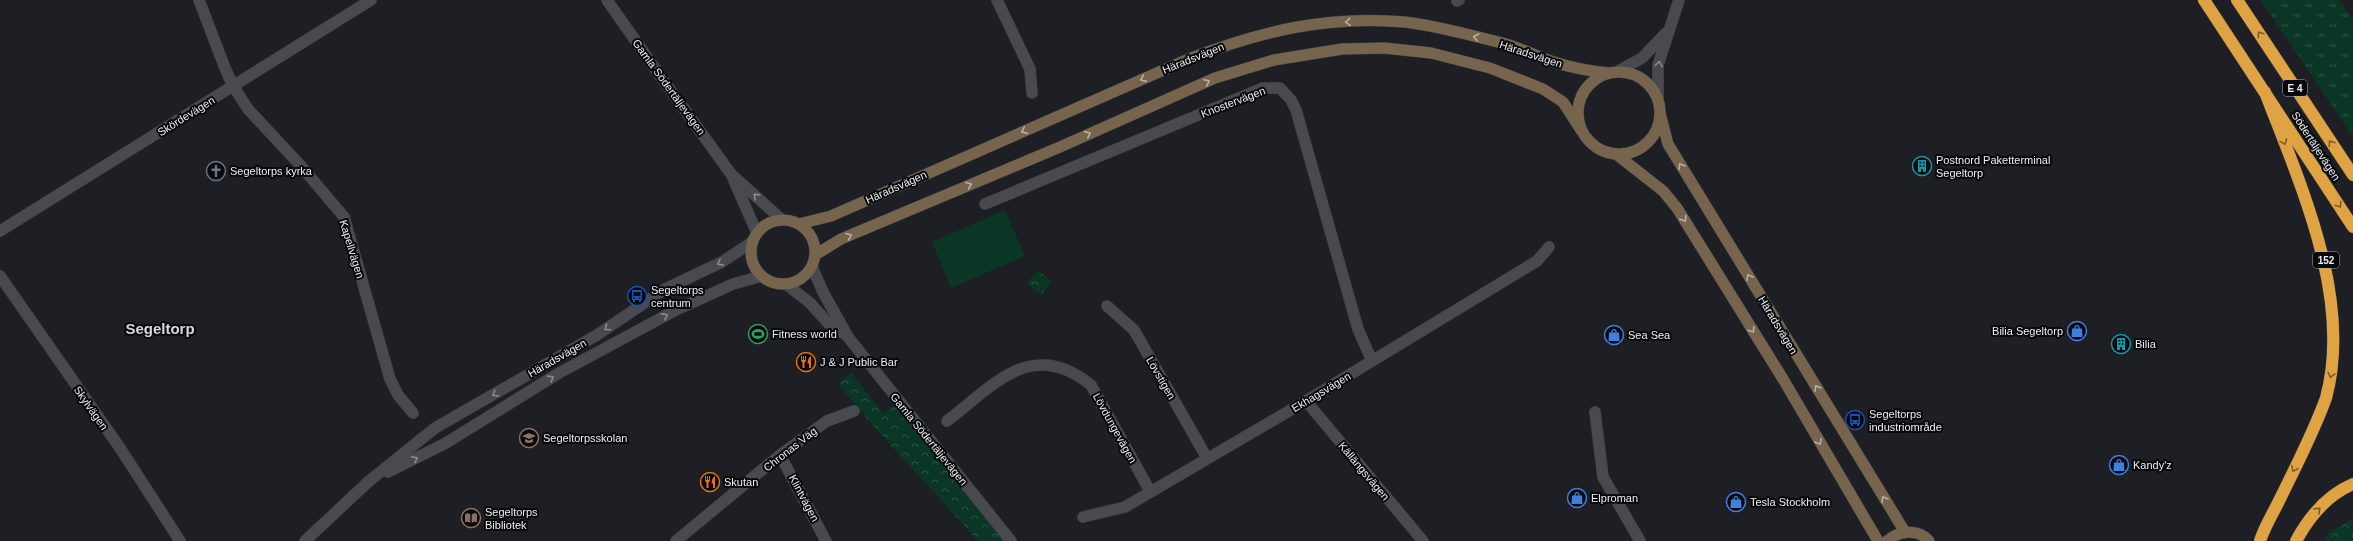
<svg xmlns="http://www.w3.org/2000/svg" width="2353" height="541" viewBox="0 0 2353 541" font-family="Helvetica,sans-serif">
  <style>
    .grass { fill: url(#grass-tufts) }
    .forest { fill: url(#forest-crowns) }
    .pitch { fill: #0a3725 }
    .lines { fill: none; stroke-linecap: round; stroke-linejoin: round }
    .minor-casing { stroke: #393b3f; stroke-width: 12 }
    .tertiary-casing { stroke: #393b3f; stroke-width: 12 }
    .secondary-casing { stroke: #393b3f; stroke-width: 12 }
    .motorway-casing { stroke: #393b3f; stroke-width: 13 }
    .minor { stroke: #484a50; stroke-width: 11 }
    .tertiary { stroke: #484a50; stroke-width: 11 }
    .secondary { stroke: #76654c; stroke-width: 11 }
    .motorway { stroke: #e0a343; stroke-width: 12 }
    .oneway { stroke: #b7b0a7 }
    .oneway2 { stroke: #7f5e2a }
    .oneway3 { stroke: #8a8b90 }
    .labels { text-anchor: middle; dominant-baseline: central; stroke-width: 4; stroke-linejoin: round; paint-order: stroke }
    .shield { fill: #08090b; stroke: #a8a9ac; stroke-width: 1 }
    .shield-label { font-size: 10px; font-weight: bold; fill: #ecedf1 }
    .street-label { font-size: 11px; fill: #ecedf1; stroke: #08090b }
    .poi-label { font-size: 11px; fill: #ecedf1; stroke: #08090b; text-anchor: start }
    .district-label { font-size: 15px; font-weight: bold; fill: #d4d7de; stroke: #08090b }
  </style>
  <defs>
    <pattern id="grass-tufts" width="24" height="20" patternUnits="userSpaceOnUse"><rect width="24" height="20" fill="#0a3725"/><path d="M3 7l-1-3M5 7V3M7 7l1-3M15 17l-1-3M17 17v-4M19 17l1-3" fill="none" stroke="#2e5445"/></pattern>
    <pattern id="forest-crowns" width="20" height="18" patternUnits="userSpaceOnUse"><rect width="20" height="18" fill="#0a3725"/><path d="M2 6a3 3 0 1 1 6 0M12 15a3 3 0 1 1 6 0" fill="none" stroke="#2e5445"/></pattern>
  </defs>
  <rect width="100%" height="100%" fill="#1d1f24"/>
  <path class="grass" d="M2261,0H2340L2353,20V137Z"/>
  <path class="forest" d="M1038,270L1052,282L1041,295L1027,283Z
    M851,373L883,413L895,405L1004,541H978C932,488 882,439 838,384Z
    M2353,518V541H2324L2328,534Z"/>
  <path class="pitch" d="M1005,210L1025,256L951,288L932,242Z"/>
  <g class="lines">
    <defs>
      <path id="minor" d="M199,0L225,68L233,86L248,109L301,166L344,217L390,379L398,395L413,413
        M607,0L656,70L731,174L781,219
        M997,0L1030,69L1032,93
        M1457,1L1459,0
        M732,176L757,233
        M985,204L1263,88H1280L1291,100L1296,110L1358,329L1372,361
        M0,231L371,0
        M0,276L120,448L180,541
        M1107,306L1134,330L1207,458
        M1306,401L1423,541
        M1595,412L1603,477L1640,541
        M947,421C994,385 1032,337 1091,385L1150,491
        M780,455L826,541
        M1083,517L1125,507L1306,401L1537,261L1549,247
        M676,541L780,455L827,421L854,411"/>
      <path id="tertiary" d="M1618,71L1642,58L1666,33
        M1658,98V65L1679,0
        M812,267L823,292L848,337L1011,541
        M786,284L810,303L828,323L846,335
        M388,472L446,443L559,373L676,310L733,284L762,276
        M305,541L368,482L435,428L597,335L665,289L722,262L752,242"/>
      <path id="secondary" d="M1578 113a41 41 0 1 1 82 0a41 41 0 1 1-82 0Z
        M1660,113L1668,144L1905,532
        M1616,154L1663,191L1677,208L1783,379L1878,541
        M751 252a32 32 0 1 1 64 0a32 32 0 1 1-64 0Z
        M799,224L831,216L1191,58C1262,31 1328,15 1405,22C1439,26 1473,36 1506,44C1523,49 1538,57 1554,62C1572,68 1590,71 1608,73
        M815,255L841,239L1060,147L1215,78L1274,60L1342,49L1384,48L1431,53L1490,68L1543,89L1563,102L1581,130
        M1887,541C1898,531 1918,528 1929,541"/>
      <path id="motorway" d="M2204,0L2353,227
        M2237,0L2353,175
        M2260,541C2264,528 2272,515 2278,503C2295,468 2313,434 2326,398C2353,298 2300,184 2265,92
        M2296,541C2309,517 2327,495 2353,484"/>
    </defs>
    <use href="#minor" class="minor-casing"/>
    <use href="#tertiary" class="tertiary-casing"/>
    <use href="#secondary" class="secondary-casing"/>
    <use href="#motorway" class="motorway-casing"/>
    <use href="#minor" class="minor"/>
    <use href="#tertiary" class="tertiary"/>
    <use href="#secondary" class="secondary"/>
    <use href="#motorway" class="motorway"/>
  </g>
  <defs><path id="oneway-chevron" d="M-2-3.5L2.5 0L-2 3.5" fill="none" stroke-width="1.6" stroke-linecap="round" stroke-linejoin="round"/></defs>
  <g class="oneway">
    <use href="#oneway-chevron" transform="translate(1348 22) rotate(176)"/>
    <use href="#oneway-chevron" transform="translate(1476 37) rotate(-166)"/>
    <use href="#oneway-chevron" transform="translate(1143 79) rotate(156)"/>
    <use href="#oneway-chevron" transform="translate(1207 82) rotate(-24)"/>
    <use href="#oneway-chevron" transform="translate(1024 131) rotate(156)"/>
    <use href="#oneway-chevron" transform="translate(1088 134) rotate(-24)"/>
    <use href="#oneway-chevron" transform="translate(1681 166) rotate(-121)"/>
    <use href="#oneway-chevron" transform="translate(969 185) rotate(-23)"/>
    <use href="#oneway-chevron" transform="translate(1684 219) rotate(58)"/>
    <use href="#oneway-chevron" transform="translate(849 236) rotate(-23)"/>
    <use href="#oneway-chevron" transform="translate(1749 277) rotate(-121)"/>
    <use href="#oneway-chevron" transform="translate(1752 330) rotate(58)"/>
    <use href="#oneway-chevron" transform="translate(1817 388) rotate(-121)"/>
    <use href="#oneway-chevron" transform="translate(1819 442) rotate(60)"/>
    <use href="#oneway-chevron" transform="translate(1884 499) rotate(-121)"/>
  </g>
  <g class="oneway2">
    <use href="#oneway-chevron" transform="translate(2260 34) rotate(-124)"/>
    <use href="#oneway-chevron" transform="translate(2284 142) rotate(69)"/>
    <use href="#oneway-chevron" transform="translate(2331 143) rotate(-124)"/>
    <use href="#oneway-chevron" transform="translate(2339 205) rotate(57)"/>
    <use href="#oneway-chevron" transform="translate(2331 375) rotate(103)"/>
    <use href="#oneway-chevron" transform="translate(2294 469) rotate(116)"/>
    <use href="#oneway-chevron" transform="translate(2318 510) rotate(-44)"/>
  </g>
  <g class="oneway3">
    <use href="#oneway-chevron" transform="translate(1659 64) rotate(-81)"/>
    <use href="#oneway-chevron" transform="translate(756 196) rotate(-138)"/>
    <use href="#oneway-chevron" transform="translate(720 263) rotate(152)"/>
    <use href="#oneway-chevron" transform="translate(665 316) rotate(-28)"/>
    <use href="#oneway-chevron" transform="translate(607 328) rotate(146)"/>
    <use href="#oneway-chevron" transform="translate(551 378) rotate(-32)"/>
    <use href="#oneway-chevron" transform="translate(495 394) rotate(150)"/>
    <use href="#oneway-chevron" transform="translate(415 459) rotate(-27)"/>
  </g>
  <defs>
    <symbol id="building-ring" viewBox="-11 -11 22 22"><circle r="9.5" fill="#08090b" stroke="#0f9aa8" stroke-width="1.5"/><path d="M-4-6H4V6H1V3H-1V6H-4ZM-2.5-4.3h1.7v1.8h-1.7ZM.8-4.3h1.7v1.8H.8ZM-2.5-1h1.7V.8h-1.7ZM.8-1h1.7V.8H.8Z" fill="#0f9aa8"/></symbol>
    <symbol id="church-ring" viewBox="-11 -11 22 22"><circle r="9.5" fill="#08090b" stroke="#6b7280" stroke-width="1.5"/><path d="M-1.2-6h2.4v3.5h3.3v2.4h-3.3V6h-2.4V-.1h-3.3v-2.4h3.3Z" fill="#6b7280"/></symbol>
    <symbol id="bus-ring" viewBox="-11 -11 22 22"><circle r="9.5" fill="#08090b" stroke="#1a4fb4" stroke-width="1.5"/><path d="M-5-6H5V4H4V6H2V4H-2V6H-4V4H-5ZM-3.5-4V0h7V-4ZM-3.5 1.2v1.5H-2V1.2ZM2 1.2v1.5H3.5V1.2Z" fill="#1a4fb4"/></symbol>
    <symbol id="shop-ring" viewBox="-11 -11 22 22"><circle r="9.5" fill="#08090b" stroke="#3f7fe0" stroke-width="1.5"/><path d="M-5-2.5h2.3a2.7 3.5 0 0 1 5.4 0H5L5.5 6h-11ZM-1.5-2.5h3a1.5 2.3 0 0 0-3 0Z" fill="#3f7fe0"/></symbol>
    <symbol id="stadium-ring" viewBox="-11 -11 22 22"><circle r="9.5" fill="#08090b" stroke="#2e9e5b" stroke-width="1.5"/><path d="M0-5a6.5 5 0 1 0 0 10a6.5 5 0 1 0 0-10ZM-3.5-1.8h7v3.6h-7Z" fill="#2e9e5b"/></symbol>
    <symbol id="restaurant-ring" viewBox="-11 -11 22 22"><circle r="9.5" fill="#08090b" stroke="#e8710a" stroke-width="1.5"/><path d="M-5-6h1v4h1v-4h1v4h1v-4h1v5L-1.5 .5V6h-2V.5L-5-1ZM5-6V6H3V1.5H1.5Q1.5-4 5-6Z" fill="#e8710a"/></symbol>
    <symbol id="school-ring" viewBox="-11 -11 22 22"><circle r="9.5" fill="#08090b" stroke="#8d6e63" stroke-width="1.5"/><path d="M0-5L7-2L0 1L-7-2ZM-4 1L0 2.5L4 1V4Q0 6-4 4Z" fill="#8d6e63"/></symbol>
    <symbol id="library-ring" viewBox="-11 -11 22 22"><circle r="9.5" fill="#08090b" stroke="#8d6e63" stroke-width="1.5"/><path d="M-6-4Q-3-5.5-.7-3.5V5Q-3 3-6 4ZM6-4Q3-5.5 .7-3.5V5Q3 3 6 4Z" fill="#8d6e63"/></symbol>
  </defs>
  <g fill-rule="evenodd">
    <use href="#building-ring" x="1911" y="155" width="22" height="22"/>
    <use href="#church-ring" x="205" y="160" width="22" height="22"/>
    <use href="#bus-ring" x="626" y="285" width="22" height="22"/>
    <use href="#shop-ring" x="2066" y="320" width="22" height="22"/>
    <use href="#stadium-ring" x="747" y="323" width="22" height="22"/>
    <use href="#shop-ring" x="1603" y="324" width="22" height="22"/>
    <use href="#building-ring" x="2110" y="333" width="22" height="22"/>
    <use href="#restaurant-ring" x="795" y="351" width="22" height="22"/>
    <use href="#bus-ring" x="1844" y="409" width="22" height="22"/>
    <use href="#school-ring" x="518" y="427" width="22" height="22"/>
    <use href="#shop-ring" x="2108" y="454" width="22" height="22"/>
    <use href="#restaurant-ring" x="699" y="471" width="22" height="22"/>
    <use href="#shop-ring" x="1566" y="487" width="22" height="22"/>
    <use href="#shop-ring" x="1725" y="491" width="22" height="22"/>
    <use href="#library-ring" x="460" y="507" width="22" height="22"/>
  </g>
  <g class="labels">
    <g class="shield">
      <rect x="2283" y="80" width="24" height="16" rx="3"/>
      <rect x="2313" y="252" width="26" height="16" rx="3"/>
    </g>
    <g class="shield-label">
      <text x="2295" y="88">E 4</text>
      <text x="2326" y="260">152</text>
    </g>
    <g class="street-label">
      <text transform="translate(1531 54) rotate(18)">Häradsvägen</text>
      <text transform="translate(1193 58) rotate(-22)">Häradsvägen</text>
      <text transform="translate(669 87) rotate(54)">Gamla Södertäljevägen</text>
      <text transform="translate(1233 102) rotate(-21)">Knostervägen</text>
      <text transform="translate(186 116) rotate(-32)">Skördevägen</text>
      <text transform="translate(2316 146) rotate(57)">Södertäljevägen</text>
      <text transform="translate(896 187) rotate(-24)">Häradsvägen</text>
      <text transform="translate(352 249) rotate(73)">Kapellvägen</text>
      <text transform="translate(1778 325) rotate(59)">Häradsvägen</text>
      <text transform="translate(557 358) rotate(-30)">Häradsvägen</text>
      <text transform="translate(1161 378) rotate(60)">Lövstigen</text>
      <text transform="translate(1321 392) rotate(-31)">Ekhagsvägen</text>
      <text transform="translate(91 408) rotate(55)">Skylvägen</text>
      <text transform="translate(1115 428) rotate(61)">Lövdungevägen</text>
      <text transform="translate(929 439) rotate(51)">Gamla Södertäljevägen</text>
      <text transform="translate(790 449) rotate(-38)">Chronas Väg</text>
      <text transform="translate(1364 471) rotate(50)">Källängsvägen</text>
      <text transform="translate(804 498) rotate(62)">Klintvägen</text>
    </g>
    <g class="poi-label">
      <text x="1936" y="160">Postnord Paketterminal<tspan x="1936" dy="13">Segeltorp</tspan></text>
      <text x="230" y="171">Segeltorps kyrka</text>
      <text x="651" y="290">Segeltorps<tspan x="651" dy="13">centrum</tspan></text>
      <text x="2063" y="331" text-anchor="end">Bilia Segeltorp</text>
      <text x="772" y="334">Fitness world</text>
      <text x="1628" y="335">Sea Sea</text>
      <text x="2135" y="344">Bilia</text>
      <text x="820" y="362">J &amp; J Public Bar</text>
      <text x="1869" y="414">Segeltorps<tspan x="1869" dy="13">industriområde</tspan></text>
      <text x="543" y="438">Segeltorpsskolan</text>
      <text x="2133" y="465">Kandy'z</text>
      <text x="724" y="482">Skutan</text>
      <text x="1591" y="498">Elproman</text>
      <text x="1750" y="502">Tesla Stockholm</text>
      <text x="485" y="512">Segeltorps<tspan x="485" dy="13">Bibliotek</tspan></text>
    </g>
    <g class="district-label">
      <text x="160" y="328">Segeltorp</text>
    </g>
  </g>
</svg>
